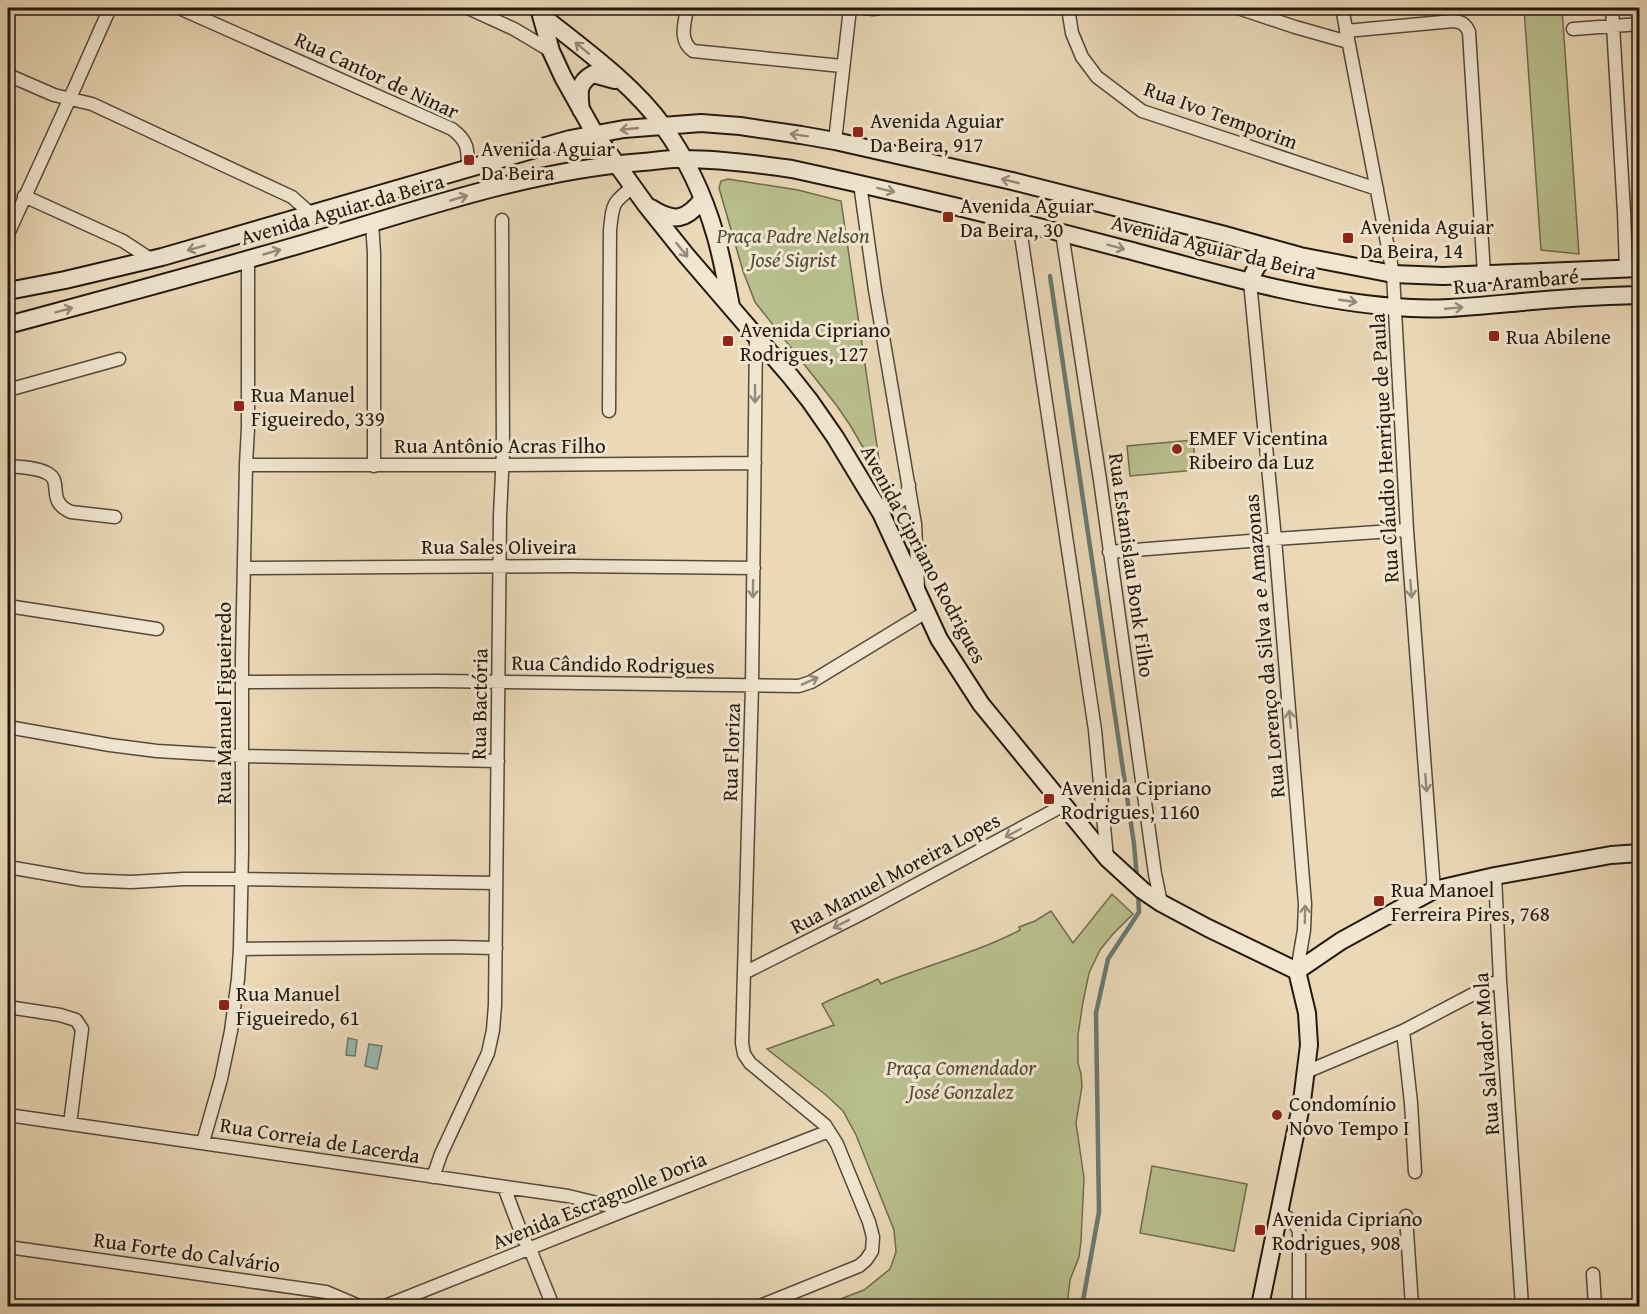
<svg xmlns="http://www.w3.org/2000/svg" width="1647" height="1314" viewBox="0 0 1647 1314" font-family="'Gentium Book Plus',serif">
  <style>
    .green { fill: #b8be8d; stroke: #6e6c4e; stroke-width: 1.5 }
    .water { fill: #98b9b0; stroke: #697970; stroke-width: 1.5 }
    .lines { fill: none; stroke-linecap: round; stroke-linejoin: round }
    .stream { stroke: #697970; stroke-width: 4.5 }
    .street-casing { stroke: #554939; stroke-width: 15 }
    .secondary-casing { stroke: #23190f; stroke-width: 20 }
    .street { stroke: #f1e6d0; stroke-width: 12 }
    .secondary { stroke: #f1e6d0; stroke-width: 16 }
    .oneway { stroke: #948a79 }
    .poi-dot { fill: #8f2418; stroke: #f1e6d0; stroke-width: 2 }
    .labels { text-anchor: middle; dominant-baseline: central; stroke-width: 6; stroke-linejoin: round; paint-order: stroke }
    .street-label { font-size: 21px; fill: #23190f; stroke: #f1e6d0 }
    .poi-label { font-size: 21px; fill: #23190f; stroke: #f1e6d0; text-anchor: start }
    .park-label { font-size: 21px; font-style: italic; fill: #504b35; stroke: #f1e6d0 }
  </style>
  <rect width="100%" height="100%" fill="#ead8b7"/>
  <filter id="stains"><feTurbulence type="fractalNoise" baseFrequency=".00333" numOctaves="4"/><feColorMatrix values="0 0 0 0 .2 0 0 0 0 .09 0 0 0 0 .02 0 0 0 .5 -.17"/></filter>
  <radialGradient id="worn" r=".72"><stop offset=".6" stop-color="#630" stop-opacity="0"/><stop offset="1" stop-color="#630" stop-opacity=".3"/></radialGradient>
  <path class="green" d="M1524,8H1562L1579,254L1541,250Z
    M728,179L798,190L841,201L882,480L850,425L837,406L755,302L743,271L719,188L721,181Z
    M1193,440L1196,470L1130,476L1127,446Z
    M1112,894L1133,914L1113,934L1100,950L1089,973L1083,1002L1078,1035V1063L1081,1074L1082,1086L1076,1123L1084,1178L1081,1241L1079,1257L1070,1280L1067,1306H822L864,1290L890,1269L896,1252L894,1230L856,1135L843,1111L826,1095L767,1049L834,1025L822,1004C840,994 860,989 878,979L881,984C927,965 976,953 1020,930L1019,927L1035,921L1051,911L1073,943Z
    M1152,1166L1247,1184L1234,1251L1140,1233Z"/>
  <path class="water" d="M348,1038L357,1040L355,1056L346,1055Z
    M369,1044L382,1046L377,1069L365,1066Z"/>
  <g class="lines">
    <path class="stream" d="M1050,276L1134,844L1137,878
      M1082,1306L1099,1212L1096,1013L1108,959L1139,912L1138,892"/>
    <defs>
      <path id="street" d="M179,8L452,129C468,141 468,149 468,168
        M468,8L514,29L551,51
        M687,8C685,23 678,40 693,51L842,66
        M864,8L874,9L879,8
        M1068,8L1072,33L1082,57L1097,77L1142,111L1377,189
        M1238,8L1295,27L1348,42
        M1342,8L1393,274L1407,530L1434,890
        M1612,8L1624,212L1626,269
        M1573,29L1640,24
        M1346,31L1453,21C1461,22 1465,23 1469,32L1484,274
        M8,75L54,95L92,104L292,197L311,214
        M835,141L850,8
        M860,184L875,290L915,524L918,588
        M24,196L123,241L152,260
        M1019,222L1095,730L1107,858
        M372,223L374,253V466
        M1062,233L1100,480L1155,874L1161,903
        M8,234L70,98L110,8
        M1250,282L1275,539L1305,904L1304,930L1297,971
        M756,336L752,686L742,1043L744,1054L750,1063L825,1125L837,1144L869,1222L873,1237L872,1251L866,1260L859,1266L760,1306
        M8,390L119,359
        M609,411L610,230C613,203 612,203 633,187
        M246,465H503L755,463
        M8,466C19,467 36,467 47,473C64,481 45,501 71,512L115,517
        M875,503C891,510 906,503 909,485
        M1109,552L1275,539L1407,530
        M244,568L570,566L754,568
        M8,606L157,629
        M242,682L439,681L799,686L811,682L926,612
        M8,727L110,745L157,751L241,756L498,761
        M8,867L83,880L131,882L184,879H242L496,883
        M1495,876L1500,980L1522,1306
        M240,949L452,947L496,948
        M744,973L867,911L1064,805
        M8,1007L60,1015L76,1020L82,1029L70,1124
        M1403,1031L1411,1103L1415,1172
        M1306,1072L1403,1031L1500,980
        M8,1115L568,1196L626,1210
        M203,1142L221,1079L231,1031L238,979L240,949L242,851V658L246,465L248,428V260
        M433,1177L441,1154L488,1053L493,1030L495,1005L500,516L503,452L502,220
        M504,1187L524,1240L530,1249L553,1306
        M1279,1212L1294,1222L1299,1231V1306
        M1406,1216L1412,1306
        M8,1247L326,1292L359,1306
        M1593,1274L1595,1306
        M385,1306L626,1210L829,1131"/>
      <path id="secondary" d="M539,8L551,51L563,77L595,134L646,205L686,255L791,377L810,401L835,437L881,513L939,639L981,704L1107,858L1142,890L1161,903L1208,928L1297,971
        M541,15C582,48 632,83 663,126C686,158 704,196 715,234C722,257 726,282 731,306
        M581,110C579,93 577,83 593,74L615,80
        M651,208C674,223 686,220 702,200
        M1250,282C1263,245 1268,268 1293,258
        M8,291L65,280L162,257L570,139L624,129L701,123L740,126L801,135L835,141L1012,181L1221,234L1300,256L1393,274L1443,276L1640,268
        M8,325C108,298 209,271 309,242C417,210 531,170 643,162C657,161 671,158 684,159C720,159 757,164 792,169C903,193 1014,220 1124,249C1213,272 1303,300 1395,307C1438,311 1478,306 1522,302C1561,298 1600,296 1640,295
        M1297,971L1341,941L1434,890L1495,876L1611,855L1640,853
        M1260,1306L1302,1101L1309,1045L1307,1013L1297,971"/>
    </defs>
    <use href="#street" class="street-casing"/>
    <use href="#secondary" class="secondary-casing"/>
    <use href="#street" class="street"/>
    <use href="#secondary" class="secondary"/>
  </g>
  <defs><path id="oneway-shaft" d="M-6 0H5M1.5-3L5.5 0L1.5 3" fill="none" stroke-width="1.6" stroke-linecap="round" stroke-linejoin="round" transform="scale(1.5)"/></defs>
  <g class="oneway">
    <use href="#oneway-shaft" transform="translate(582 48) rotate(-140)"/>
    <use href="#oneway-shaft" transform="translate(629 129) rotate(174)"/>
    <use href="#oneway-shaft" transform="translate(799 135) rotate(-171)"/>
    <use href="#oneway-shaft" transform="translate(1010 181) rotate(-166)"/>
    <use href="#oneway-shaft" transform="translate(886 190) rotate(14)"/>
    <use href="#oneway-shaft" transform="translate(459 198) rotate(-16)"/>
    <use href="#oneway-shaft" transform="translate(1116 247) rotate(15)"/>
    <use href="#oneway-shaft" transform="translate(196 248) rotate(164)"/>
    <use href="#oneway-shaft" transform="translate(682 250) rotate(51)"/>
    <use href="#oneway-shaft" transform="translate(272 252) rotate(-16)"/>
    <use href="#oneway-shaft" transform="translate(1348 301) rotate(8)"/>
    <use href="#oneway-shaft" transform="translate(1454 308) rotate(-5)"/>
    <use href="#oneway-shaft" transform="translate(64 310) rotate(-15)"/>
    <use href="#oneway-shaft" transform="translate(755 394) rotate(90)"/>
    <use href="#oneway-shaft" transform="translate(753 589) rotate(91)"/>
    <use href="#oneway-shaft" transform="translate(1411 589) rotate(86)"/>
    <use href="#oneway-shaft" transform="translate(810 681) rotate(-24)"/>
    <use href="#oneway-shaft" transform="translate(1290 719) rotate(-95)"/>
    <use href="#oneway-shaft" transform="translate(1426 783) rotate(86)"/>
    <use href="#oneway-shaft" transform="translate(1013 833) rotate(152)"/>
    <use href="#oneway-shaft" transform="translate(1305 914) rotate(-89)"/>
    <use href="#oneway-shaft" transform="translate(841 924) rotate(153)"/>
  </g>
  <g class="poi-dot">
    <rect x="852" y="126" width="12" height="12" rx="3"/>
    <rect x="463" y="154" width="12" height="12" rx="3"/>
    <rect x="942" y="211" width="12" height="12" rx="3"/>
    <rect x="1342" y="232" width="12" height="12" rx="3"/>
    <rect x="1488" y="330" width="12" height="12" rx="3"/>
    <rect x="722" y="335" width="12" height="12" rx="3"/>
    <rect x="233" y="400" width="12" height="12" rx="3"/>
    <circle cx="1177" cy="449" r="6"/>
    <rect x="1043" y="793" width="12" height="12" rx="3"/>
    <rect x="1373" y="895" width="12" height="12" rx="3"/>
    <rect x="218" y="999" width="12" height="12" rx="3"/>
    <circle cx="1277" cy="1115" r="6"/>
    <rect x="1254" y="1224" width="12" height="12" rx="3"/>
  </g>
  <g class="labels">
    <g class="street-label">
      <text transform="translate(377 75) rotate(25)">Rua Cantor de Ninar</text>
      <text transform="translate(1221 115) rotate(20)">Rua Ivo Temporim</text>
      <text transform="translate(342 209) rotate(-16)">Avenida Aguiar da Beira</text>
      <text transform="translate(1214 247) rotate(14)">Avenida Aguiar da Beira</text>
      <text transform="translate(1516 281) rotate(-5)">Rua Arambaré</text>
      <text x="500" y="445">Rua Antônio Acras Filho</text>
      <text transform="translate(1384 448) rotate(-93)">Rua Cláudio Henrique de Paula</text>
      <text x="499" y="546">Rua Sales Oliveira</text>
      <text transform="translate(924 554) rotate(62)">Avenida Cipriano Rodrigues</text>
      <text transform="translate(1132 565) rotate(82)">Rua Estanislau Bonk Filho</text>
      <text transform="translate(1264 646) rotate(-95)">Rua Lorenço da Silva a e Amazonas</text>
      <text transform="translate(613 664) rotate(1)">Rua Cândido Rodrigues</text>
      <text transform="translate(223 703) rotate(-90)">Rua Manuel Figueiredo</text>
      <text transform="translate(479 704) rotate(-89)">Rua Bactória</text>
      <text transform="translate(731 752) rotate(-88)">Rua Floriza</text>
      <text transform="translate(895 873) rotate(-28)">Rua Manuel Moreira Lopes</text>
      <text transform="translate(1486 1054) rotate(-94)">Rua Salvador Mola</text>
      <text transform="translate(320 1140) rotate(9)">Rua Correia de Lacerda</text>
      <text transform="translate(599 1200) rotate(-22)">Avenida Escragnolle Doria</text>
      <text transform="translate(187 1252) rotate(8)">Rua Forte do Calvário</text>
    </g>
    <g class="poi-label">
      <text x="870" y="120">Avenida Aguiar<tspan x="870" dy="24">Da Beira, 917</tspan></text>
      <text x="481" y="148">Avenida Aguiar<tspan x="481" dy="24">Da Beira</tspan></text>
      <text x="960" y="205">Avenida Aguiar<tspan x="960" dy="24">Da Beira, 30</tspan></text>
      <text x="1360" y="226">Avenida Aguiar<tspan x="1360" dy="24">Da Beira, 14</tspan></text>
      <text x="740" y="329">Avenida Cipriano<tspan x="740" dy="24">Rodrigues, 127</tspan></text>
      <text x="1506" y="336">Rua Abilene</text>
      <text x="251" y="394">Rua Manuel<tspan x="251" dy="24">Figueiredo, 339</tspan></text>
      <text x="1189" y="437">EMEF Vicentina<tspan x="1189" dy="24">Ribeiro da Luz</tspan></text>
      <text x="1061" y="787">Avenida Cipriano<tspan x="1061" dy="24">Rodrigues, 1160</tspan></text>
      <text x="1391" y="889">Rua Manoel<tspan x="1391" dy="24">Ferreira Pires, 768</tspan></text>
      <text x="236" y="993">Rua Manuel<tspan x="236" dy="24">Figueiredo, 61</tspan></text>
      <text x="1289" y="1103">Condomínio<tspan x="1289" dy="24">Novo Tempo I</tspan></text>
      <text x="1272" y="1218">Avenida Cipriano<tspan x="1272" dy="24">Rodrigues, 908</tspan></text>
    </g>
    <g class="park-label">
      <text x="793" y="235">Praça Padre Nelson<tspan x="793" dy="24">José Sigrist</tspan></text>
      <text x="961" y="1067">Praça Comendador<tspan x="961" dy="24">José Gonzalez</tspan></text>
    </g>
  </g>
  <rect width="1647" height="1314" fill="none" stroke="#ead8b7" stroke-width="30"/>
  <rect x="9" y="9" width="1629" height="1296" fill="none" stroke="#23190f" stroke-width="3"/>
  <rect x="15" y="15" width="1617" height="1284" fill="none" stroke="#23190f" stroke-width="1.5"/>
  <rect width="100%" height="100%" filter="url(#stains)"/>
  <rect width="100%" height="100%" fill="url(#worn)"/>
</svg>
